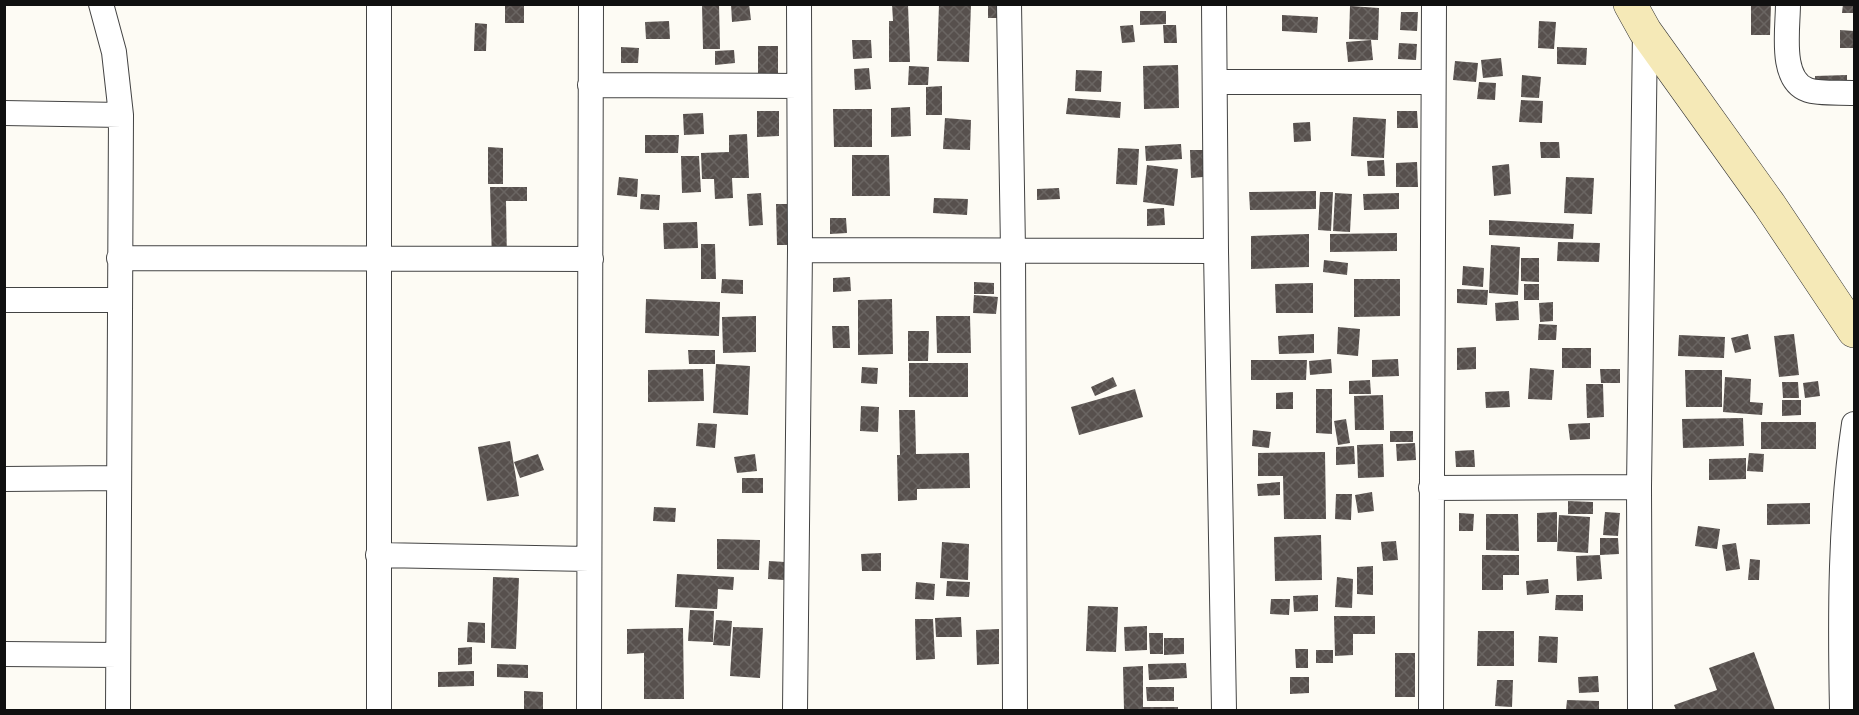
<svg xmlns="http://www.w3.org/2000/svg" width="1859" height="715" viewBox="0 0 1859 715" font-family="'Noto Serif',serif">
  <style>
    .building { fill: url(#building-cross-hatch) }
    .lines { fill: none; stroke-linecap: round; stroke-linejoin: round }
    .street-casing { stroke: #434343; stroke-width: 26 }
    .secondary-casing { stroke: #323232; stroke-width: 34 }
    .street { stroke: #fff; stroke-width: 24 }
    .secondary { stroke: #f5e9b7; stroke-width: 33 }
  </style>
  <defs>
    <pattern id="building-cross-hatch" width="8" height="8" patternUnits="userSpaceOnUse" patternTransform="scale(1.5)"><rect width="8" height="8" fill="#57504d"/><path d="M0 0l8 8M0 8l8-8" fill="none" stroke="#6a6562"/></pattern>
  </defs>
  <rect width="100%" height="100%" fill="#fdfbf4"/>
  <path class="building" d="M505,4H524V23H505Z
    M702,4H719L720,49H703Z
    M731,4H749L751,20L732,22Z
    M892,4H908L910,62H889V21H893Z
    M939,4H971L969,62L937,61Z
    M988,4H1006L1005,18H988Z
    M1751,4H1771L1770,35H1751Z
    M1843,4H1854V13H1842Z
    M1350,6L1379,8L1378,40L1349,39Z
    M1140,11H1166V24L1140,25Z
    M1401,12H1418L1417,31L1400,30Z
    M1282,15L1318,17L1317,33L1282,31Z
    M669,21L670,39H646L645,22Z
    M1539,21L1556,22L1554,49L1538,48Z
    M475,23L487,24L486,51H474Z
    M1133,25L1135,42L1122,43L1120,26Z
    M1163,25H1176L1177,43H1164Z
    M1840,30L1854,31V48H1840Z
    M852,40H871L872,58L853,59Z
    M1371,40L1373,60L1348,62L1346,42Z
    M1399,43L1417,44L1416,60L1398,59Z
    M758,46H778V82H758Z
    M621,47L639,48L638,63H621Z
    M1557,47L1587,48L1586,65L1557,64Z
    M734,50L735,63L715,65V51Z
    M1501,58L1503,76L1483,78L1481,60Z
    M1455,61L1478,63L1476,82L1453,80Z
    M1178,65L1179,108L1144,109L1143,66Z
    M909,66L929,67L928,85H908Z
    M869,68L871,89L855,90L854,69Z
    M1076,70L1102,71L1101,92L1075,91Z
    M1522,75L1541,77L1539,98L1521,97Z
    M1847,75V103H1816L1815,76Z
    M1479,82L1496,83L1495,100L1477,99Z
    M942,86V115H926V87Z
    M1068,98L1121,102L1120,118L1066,114Z
    M1521,100L1543,101L1542,123L1519,122Z
    M910,107L911,136L891,137V108Z
    M833,109H872V147H834Z
    M757,111H779V136L757,137Z
    M1397,111H1417L1418,128H1397Z
    M703,113L704,134L684,135L683,114Z
    M1353,117L1386,119L1384,158L1351,156Z
    M945,118L971,120L970,150L943,149Z
    M1310,122L1311,141L1294,142L1293,123Z
    M747,134L749,178H732L733,198L715,199L714,179H702L701,153L729,152V135Z
    M645,135H679L678,153H645Z
    M1540,142H1559L1560,158H1541Z
    M1181,144L1182,159L1146,161L1145,146Z
    M488,147L503,148V184H488Z
    M1118,148L1139,149L1137,185L1116,184Z
    M1190,150H1203V177L1191,178Z
    M852,155H889L890,196H852Z
    M681,156H699L701,192L682,193Z
    M1384,160L1385,176H1368L1367,161Z
    M1417,162L1418,187H1396V163Z
    M1509,164L1511,194L1494,196L1492,166Z
    M1147,165L1178,169L1174,206L1143,202Z
    M619,177L638,179L637,197L617,195Z
    M1566,177L1594,178L1592,214L1564,213Z
    M490,187H527V201H506L507,261H492Z
    M1059,188L1060,199L1037,200V189Z
    M1316,191V209L1250,210L1249,192Z
    M1320,192H1333L1331,231L1318,230Z
    M761,193L763,225L749,226L747,194Z
    M1335,193L1352,194L1350,232L1333,231Z
    M1399,193V209L1364,210L1363,194Z
    M641,194L660,195L659,210L640,209Z
    M934,198L968,199L967,215L933,213Z
    M776,204H793L794,245H777Z
    M1164,208L1165,225L1147,226V209Z
    M830,218H846L847,233L830,234Z
    M1489,220L1574,224L1573,239L1489,235Z
    M697,222L698,248L664,249L663,223Z
    M1397,233V251L1330,252V234Z
    M1309,234V267L1251,269V236Z
    M1558,242L1600,243L1599,262L1557,261Z
    M701,244H715L716,279H701Z
    M1491,245L1520,247L1518,295L1489,293Z
    M1521,258H1539V282L1521,281Z
    M1324,260L1348,263L1347,275L1323,272Z
    M1463,266L1484,268L1483,287L1462,285Z
    M850,277L851,291L833,292V278Z
    M722,279L743,280V294L721,293Z
    M1354,279H1400V316L1354,317Z
    M974,282L994,283V294H974Z
    M1313,283V313H1276L1275,284Z
    M1524,284H1539V300H1524Z
    M1457,289L1488,290L1487,305L1457,303Z
    M974,295L998,297L996,314L973,313Z
    M646,299L720,302L719,336L645,333Z
    M892,299L893,354L858,355V300Z
    M1518,301L1519,320L1496,321L1495,303Z
    M1553,302V321L1540,322L1539,303Z
    M756,316V352L723,353L722,317Z
    M936,316H970L971,353H937Z
    M1539,324L1557,325L1556,340H1538Z
    M832,326H849L850,348H833Z
    M1338,327L1360,329L1358,356L1337,354Z
    M908,331H929L928,361H908Z
    M1314,334V353L1279,354L1278,336Z
    M1748,334L1751,349L1735,353L1731,338Z
    M1794,334L1799,375L1779,377L1774,336Z
    M1679,335L1725,337L1724,358L1678,356Z
    M1476,347V369L1457,370V348Z
    M1562,348H1591V368H1562Z
    M688,350H715V364H689Z
    M1331,359L1332,373L1310,375L1309,361Z
    M1398,359L1399,376L1372,377V360Z
    M1251,360H1307L1306,380H1251Z
    M909,363H968V397H909Z
    M716,364L750,366L748,415L713,413Z
    M862,367L878,368L877,384L861,383Z
    M1530,368L1554,370L1552,400L1528,399Z
    M703,369L704,401L648,402V370Z
    M1600,369H1620V383H1601Z
    M1685,370H1722V407H1686Z
    M1113,377L1117,386L1095,396L1091,387Z
    M1725,377L1751,379L1750,402L1763,403L1762,415L1723,412Z
    M1370,380L1371,394H1349V381Z
    M1818,381L1820,396L1805,398L1803,383Z
    M1782,382H1798L1799,398H1783Z
    M1586,384H1603L1604,417L1587,418Z
    M1135,389L1143,417L1079,435L1071,407Z
    M1316,389H1332V434L1316,433Z
    M1509,391L1510,407L1486,408L1485,392Z
    M1293,392V409H1276V393Z
    M1383,395L1384,430H1355L1354,396Z
    M1782,400H1801V415L1782,416Z
    M861,406L879,407L878,432L860,431Z
    M899,410H915L916,454L969,453L970,488L917,489V500L898,501L897,455H900Z
    M1743,418L1744,446L1683,448L1682,419Z
    M1346,419L1350,443L1338,445L1334,421Z
    M1761,422H1816V449H1761Z
    M698,423L717,424L715,448L696,446Z
    M1590,423V439L1570,440L1568,424Z
    M1253,430L1271,432L1269,448L1252,446Z
    M1390,431H1413V442H1390Z
    M510,441L519,496L487,501L478,447Z
    M1415,443L1416,460L1397,461L1396,444Z
    M1383,444L1384,477L1358,478L1357,445Z
    M1354,446L1355,464L1336,465V447Z
    M1474,450L1475,467H1456L1455,451Z
    M1325,452L1326,519H1284L1283,476H1258V453Z
    M1749,453L1764,454L1763,472L1747,471Z
    M538,454L544,470L520,478L514,462Z
    M755,454L757,471L737,473L734,457Z
    M1746,458V479L1709,480V459Z
    M742,478H763V493H742Z
    M1280,482V495L1258,496L1257,484Z
    M1372,492L1374,511L1358,513L1355,495Z
    M1336,494H1352L1351,520L1335,519Z
    M1568,501L1593,502V514H1568Z
    M1810,503V524L1767,525V504Z
    M654,507L676,508L675,522L653,521Z
    M1557,512V542H1537V513Z
    M1605,512L1620,513L1618,536L1603,535Z
    M1459,513L1474,514L1473,531H1459Z
    M1486,514H1518L1519,551L1486,550Z
    M1559,515L1590,517L1588,553L1557,551Z
    M1698,526L1720,529L1717,549L1695,546Z
    M1321,535L1322,580L1275,581L1274,537Z
    M1600,538H1618L1619,554L1600,555Z
    M717,539L760,540L759,570L717,569Z
    M1396,541L1398,560L1383,561L1381,542Z
    M942,542L969,544L968,580L940,578Z
    M1736,543L1740,569L1726,571L1722,545Z
    M881,553V571H862L861,554Z
    M1482,555H1519V575H1503V590H1482Z
    M1600,555L1602,579L1577,581L1576,556Z
    M1750,559L1760,560L1759,580H1748Z
    M769,561L785,562L784,580L768,579Z
    M1373,566V595L1357,594V567Z
    M677,574L734,577L733,590L718,589L717,609L675,607Z
    M493,577L519,578L516,649L491,648Z
    M1337,577L1353,579L1352,608L1335,607Z
    M1548,579L1549,593L1527,595L1526,581Z
    M947,581L970,582L969,597L946,596Z
    M916,582L935,584L934,600L915,599Z
    M1318,595V611L1294,612L1293,596Z
    M1556,595H1583V611L1555,610Z
    M1271,599H1290L1289,615L1270,614Z
    M1088,606L1118,607L1116,652L1086,651Z
    M690,610L714,611L713,642L688,641Z
    M1334,616H1375V634H1353V655L1335,656Z
    M961,617L962,637H936L935,618Z
    M915,619H933L935,659L916,660Z
    M716,620L732,621L730,646L713,645Z
    M468,622L485,623V643L467,642Z
    M1147,626V650L1125,651L1124,627Z
    M733,627L763,628L760,678L730,676Z
    M683,628L684,699H644V653L627,654V629Z
    M999,629V664L977,665L976,630Z
    M1478,631H1514V666H1477Z
    M1149,633H1163V654H1150Z
    M1539,636L1558,637L1557,663L1538,662Z
    M1164,638H1184V654L1164,655Z
    M472,647V664L458,665V648Z
    M1295,649H1308V668H1296Z
    M1316,650H1333V663H1316Z
    M1754,652L1775,710H1676L1674,705L1717,690L1709,668Z
    M1395,653H1415V697H1395Z
    M1186,663L1187,678L1149,680L1148,664Z
    M497,664L528,665V678L497,677Z
    M1143,666V707H1178V710H1124L1123,667Z
    M474,671V686L438,687V672Z
    M1598,676L1599,692L1579,693L1578,677Z
    M1290,677H1309V693L1290,694Z
    M1497,680H1513L1512,707L1495,706Z
    M1146,687H1174V701H1147Z
    M524,691L543,692V710H524Z
    M1567,700L1599,701V710H1566Z"/>
  <g class="lines">
    <defs>
      <path id="street" d="M101,4L114,52L121,115L118,710
        M379,4V710
        M1009,4L1013,250L1015,710
        M1214,4L1216,251L1224,710
        M1788,4C1788,29 1779,80 1808,90C1819,94 1842,92 1854,93
        M1215,82H1433
        M590,85L799,86
        M4,113L121,115
        M800,250L1216,251
        M119,258L591,259
        M4,300H119
        M4,479L118,478
        M1431,488L1639,487
        M378,555L589,559
        M4,654L118,655
        M589,710L591,4
        M795,710L800,250L799,4
        M1431,710L1434,4
        M1640,710L1639,487L1645,31
        M1842,710C1840,615 1840,518 1854,424"/>
      <path id="secondary" d="M1630,4L1645,31L1769,204L1854,331"/>
    </defs>
    <use href="#street" class="street-casing"/>
    <use href="#secondary" class="secondary-casing"/>
    <use href="#street" class="street"/>
    <use href="#secondary" class="secondary"/>
  </g>
  <rect width="1859" height="715" fill="none" stroke="#101010" stroke-width="12"/>
</svg>
